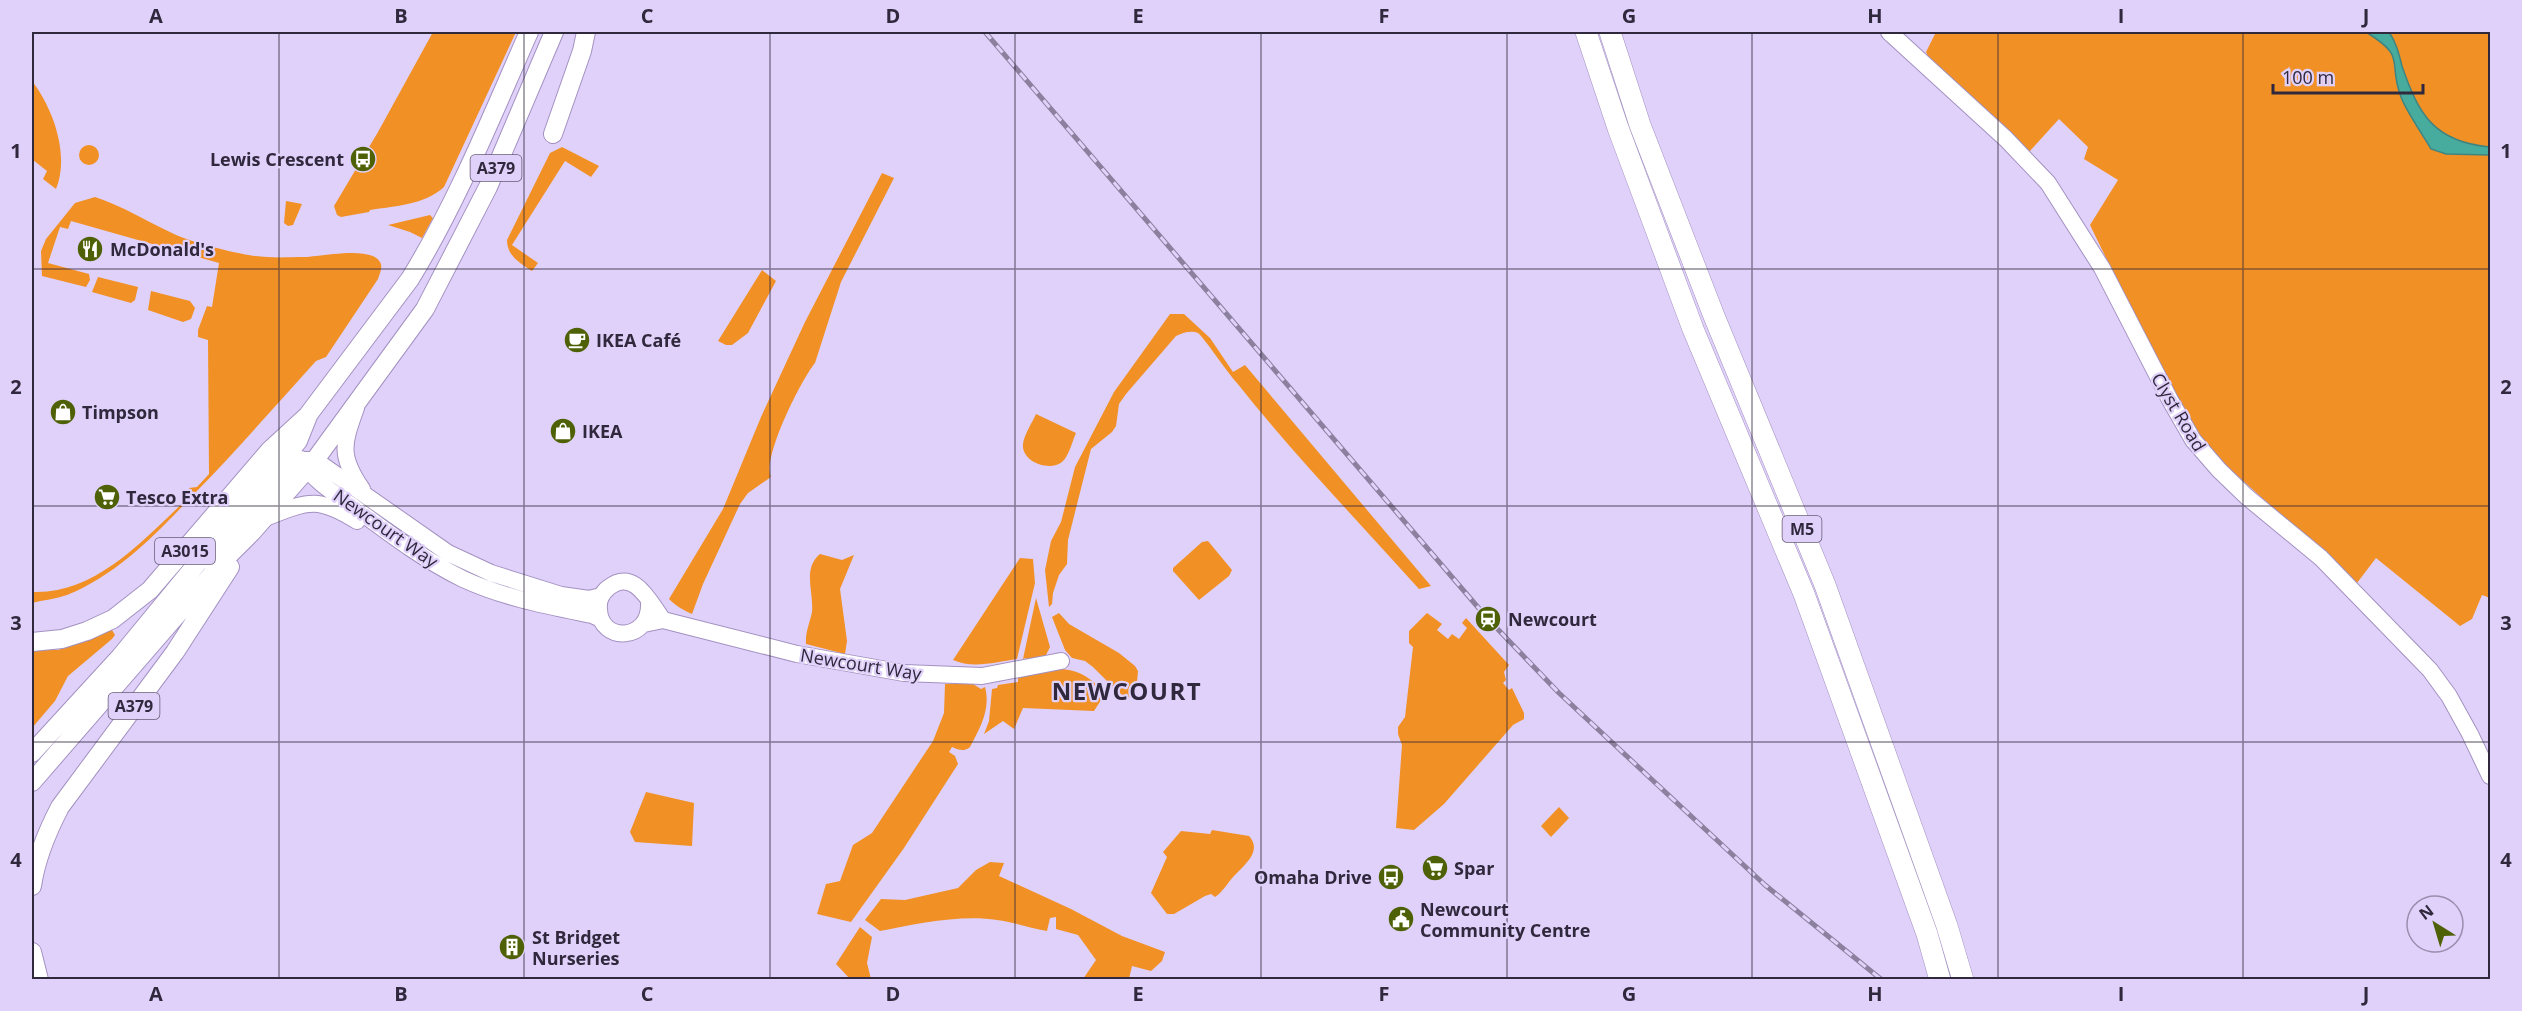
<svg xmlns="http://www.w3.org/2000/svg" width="2522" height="1011" viewBox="0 0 2522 1011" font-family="'Open Sans',sans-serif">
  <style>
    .green { fill: #f19024 }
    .water { fill: #47ac9d; stroke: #408480; stroke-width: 1.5 }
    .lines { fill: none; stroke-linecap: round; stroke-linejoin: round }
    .secondary-casing { stroke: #a391c1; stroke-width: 18 }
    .primary-casing { stroke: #a391c1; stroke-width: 20 }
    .highway-casing { stroke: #a391c1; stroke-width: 22 }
    .secondary { stroke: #fff; stroke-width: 16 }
    .primary { stroke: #fff; stroke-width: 18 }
    .highway { stroke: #fff; stroke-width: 21 }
    .rail-casing { stroke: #8c809f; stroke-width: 5 }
    .rail { stroke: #e0d1fa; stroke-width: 3; stroke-dasharray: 9; stroke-linecap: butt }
    .grid { fill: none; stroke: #30283c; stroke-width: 1.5; stroke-opacity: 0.55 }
    .labels { text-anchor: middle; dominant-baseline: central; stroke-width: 4.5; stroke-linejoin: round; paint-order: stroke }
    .shield { fill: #e0d1fa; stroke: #655b75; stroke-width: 1.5 }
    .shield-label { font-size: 16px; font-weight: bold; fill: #30283c }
    .poi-label { font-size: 18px; font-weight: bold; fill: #30283c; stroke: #e0d1fa; text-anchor: start }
    .street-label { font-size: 18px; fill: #30283c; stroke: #e0d1fa }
    .district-label { font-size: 24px; font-weight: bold; letter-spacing: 1.5px; fill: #30283c; stroke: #e0d1fa }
    .neatline { fill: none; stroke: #30283c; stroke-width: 2 }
    .grid-label { font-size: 20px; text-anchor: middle; font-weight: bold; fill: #30283c }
  </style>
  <rect width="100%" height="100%" fill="#e0d1fa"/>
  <path class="green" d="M433,32H516L444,187C424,205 395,206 370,210L369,212L341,217L337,215L334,206L378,132Z
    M1936,32H2366C2408,59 2387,58 2401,97C2405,109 2423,136 2431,149L2446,154L2490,155V598L2482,595L2472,619L2460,626L2376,558L2357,583L2231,470L2200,437L2183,409L2131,309L2090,225L2118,180L2084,159L2088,147L2059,119L2029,152L1929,58L1926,52Z
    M2389,32H2490V147C2435,142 2419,116 2402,66C2399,54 2396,42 2389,32Z
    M32,81C53,108 70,155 56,189L43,179L47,171L33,160L32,161Z
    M79 155a10 10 0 1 1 20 0a10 10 0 1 1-20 0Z
    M562,147L599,166L591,177L565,161L512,245L538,263L532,271C520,263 507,256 507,240L550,153Z
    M882,173L894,178L841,282L815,363C801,380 762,458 771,477L748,493L740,504L703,584L692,614C683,610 676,606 669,599L723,509L761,417L805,322Z
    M95,197C123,206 148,222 174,234C193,243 247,257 267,257C279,258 292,257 304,257C320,257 370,245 380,262C383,267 380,273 378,279L326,357L316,361C276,405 237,450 195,493C158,532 119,574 67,595C56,599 43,600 32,603V592C96,595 145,538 188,498L189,488L197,487L209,474L208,340L198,337V330L207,306L212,307L219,263L71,221L68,229L60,227L48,263L89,274L90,280L86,287L42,276L41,251L46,239L75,203Z
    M286,201L302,204L293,225L288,226L284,223Z
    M430,215L433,218L422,238L410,232L388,225Z
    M762,270L776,281L748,333L732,345H726L718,341Z
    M98,277L138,287L135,300L131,303L92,292Z
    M151,291L190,301L195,308L191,319L183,322L148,310Z
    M1170,314H1184L1210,338L1233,372L1245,365L1431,586L1419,589C1358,521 1294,455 1237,383C1230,376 1202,335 1198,333C1191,330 1182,333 1176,336L1126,394L1119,404L1116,426L1112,432L1091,449L1068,540L1067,564L1059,575L1053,593L1052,604L1049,607L1045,570L1051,541L1061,522L1075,467L1114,392Z
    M1036,414L1076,433C1072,442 1069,456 1062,462C1050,472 1021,462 1023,444C1024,435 1032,423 1036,414Z
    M1208,541L1232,570L1229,576L1199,600L1173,571V568L1202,542Z
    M820,554L842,560L854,555L840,589L847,641L845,654L806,644C805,633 810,622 812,612C814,592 802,569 820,554Z
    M1020,558L1033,559L1035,583L1017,659C996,662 973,669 953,660Z
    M1036,598L1050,647L1045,657L1027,662L1026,658L1023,659Z
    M1059,613L1069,624L1119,653L1135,666L1138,671L1136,694L1127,698L1118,692L1093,667L1085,661L1072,658L1065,650L1052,617Z
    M1427,613L1442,624L1437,630L1448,639L1452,634L1459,639L1467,628L1462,623L1466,618L1509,665L1504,672L1506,680L1503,683L1509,690L1512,688L1524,713V719L1513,725L1444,804L1414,830L1396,828L1402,745L1398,734V727L1405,717L1413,647L1409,643V631Z
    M112,630L115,635L112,639L68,676L55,701L32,728V648L58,650Z
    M1059,669C1076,669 1098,679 1103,697L1094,711L1023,708L1014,729L1003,721L984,734L989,721L992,689L997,688L998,685L1018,682V677Z
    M945,684H973L981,689L985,687C991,709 980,728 970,747C964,752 959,750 952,747L949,752L955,756L958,764L904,848L851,922L817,914L826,884L840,881L853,845L872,833L933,741L944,713Z
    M646,792L694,803L692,846L635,842L630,832Z
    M1559,807L1569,818L1551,837L1541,826Z
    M1212,830L1249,836C1263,851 1244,865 1234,876C1227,883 1224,891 1215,897L1211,894L1205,896L1174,914H1167L1151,893L1167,857L1163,852L1181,831L1210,834Z
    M990,862L1004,863L999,876L1071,909L1122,936L1165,952L1162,961L1151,971L1132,966L1129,979H1083L1096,960L1078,935L1056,929V917L1050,918L1047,931C1030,928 1013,922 997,920C962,914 915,924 880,931L865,920L881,899L905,900L958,888L976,870Z
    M860,927L872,937L867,963L871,979H850L836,964Z"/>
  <path class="water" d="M2366,32H2389C2396,42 2399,54 2402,66C2419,116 2435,142 2490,147V155L2446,154L2431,149C2423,135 2406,111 2401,97C2387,60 2408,58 2366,32Z"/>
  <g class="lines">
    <defs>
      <path id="secondary" d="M1889,32L2006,139L2048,183L2102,268L2170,400L2193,440L2219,470L2247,497L2321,558L2430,670L2449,696L2470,734L2490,776
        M356,408C343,444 339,456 362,489
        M301,459C311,480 337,495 355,508C390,534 424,560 463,579C504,598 548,606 592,615L601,619
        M265,518C307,502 316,495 357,521
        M208,561L231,538L291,469L301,460H315L448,553L491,573L561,595L589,599L601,596
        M649,603C651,641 600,644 599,609C598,601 602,593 608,588C635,567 650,603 663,620
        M644,624L663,620L797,654L904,673L982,676L1061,661"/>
      <path id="primary" d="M553,134L582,51L586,32
        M32,642L62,639L87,631L113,619L150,590L270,450L308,415L410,279C458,201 492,115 529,32
        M32,753L120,657L298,441L308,416
        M32,782L227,557L252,532L315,460L425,309L488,187L554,32
        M32,886C36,858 47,832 60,807L175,652L230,567
        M32,952L39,980"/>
      <path id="highway" d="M1586,32L1618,128L1693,329L1804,594L1927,934L1940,980
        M1610,32L1640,125L1714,316L1825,585L1947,926L1963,980"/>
    </defs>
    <use href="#secondary" class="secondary-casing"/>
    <use href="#primary" class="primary-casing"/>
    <use href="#highway" class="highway-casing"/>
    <use href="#secondary" class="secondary"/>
    <use href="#primary" class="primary"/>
    <use href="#highway" class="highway"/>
    <defs>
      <path id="rail" d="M985,32L1488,619L1559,693L1765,885L1882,980"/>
    </defs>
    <use href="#rail" class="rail-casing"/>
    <use href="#rail" class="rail"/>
  </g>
  <path class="grid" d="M279,32V980M524,32V980M770,32V980M1015,32V980M1261,32V980M1507,32V980M1752,32V980M1998,32V980M2243,32V980M32,269H2490M32,506H2490M32,742H2490"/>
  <defs>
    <symbol id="bus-disc" viewBox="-11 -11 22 22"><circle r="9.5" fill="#4f6107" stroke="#e0d1fa"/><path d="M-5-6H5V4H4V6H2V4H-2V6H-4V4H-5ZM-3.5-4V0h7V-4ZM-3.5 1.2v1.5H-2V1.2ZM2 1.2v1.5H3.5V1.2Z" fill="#fff"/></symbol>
    <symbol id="restaurant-disc" viewBox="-11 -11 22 22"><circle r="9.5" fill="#4f6107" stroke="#e0d1fa"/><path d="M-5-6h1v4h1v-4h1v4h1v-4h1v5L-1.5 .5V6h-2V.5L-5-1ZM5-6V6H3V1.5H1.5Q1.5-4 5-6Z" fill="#fff"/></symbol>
    <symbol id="cafe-disc" viewBox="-11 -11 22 22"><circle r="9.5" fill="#4f6107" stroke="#e0d1fa"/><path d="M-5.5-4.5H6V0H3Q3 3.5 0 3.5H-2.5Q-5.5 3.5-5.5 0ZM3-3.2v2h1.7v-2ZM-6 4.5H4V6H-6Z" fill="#fff"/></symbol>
    <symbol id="shop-disc" viewBox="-11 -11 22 22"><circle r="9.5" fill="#4f6107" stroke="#e0d1fa"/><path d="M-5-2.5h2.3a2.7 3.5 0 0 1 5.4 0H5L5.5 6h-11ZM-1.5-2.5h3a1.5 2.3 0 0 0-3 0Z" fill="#fff"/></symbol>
    <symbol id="supermarket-disc" viewBox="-11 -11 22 22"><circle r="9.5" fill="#4f6107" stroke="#e0d1fa"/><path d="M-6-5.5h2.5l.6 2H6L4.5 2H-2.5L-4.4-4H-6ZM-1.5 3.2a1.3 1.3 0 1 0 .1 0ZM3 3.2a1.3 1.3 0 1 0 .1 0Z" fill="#fff"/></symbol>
    <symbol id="station-disc" viewBox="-11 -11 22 22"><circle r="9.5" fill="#4f6107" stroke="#e0d1fa"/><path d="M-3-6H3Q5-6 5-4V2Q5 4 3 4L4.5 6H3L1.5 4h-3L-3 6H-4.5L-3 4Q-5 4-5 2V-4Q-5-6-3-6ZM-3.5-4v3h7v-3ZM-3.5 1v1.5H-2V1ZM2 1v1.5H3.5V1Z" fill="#fff"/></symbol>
    <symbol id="civic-disc" viewBox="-11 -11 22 22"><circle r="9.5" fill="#4f6107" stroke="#e0d1fa"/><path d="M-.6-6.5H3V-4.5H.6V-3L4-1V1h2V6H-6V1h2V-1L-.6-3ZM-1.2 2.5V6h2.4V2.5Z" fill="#fff"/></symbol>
    <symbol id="building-disc" viewBox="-11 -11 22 22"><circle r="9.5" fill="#4f6107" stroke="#e0d1fa"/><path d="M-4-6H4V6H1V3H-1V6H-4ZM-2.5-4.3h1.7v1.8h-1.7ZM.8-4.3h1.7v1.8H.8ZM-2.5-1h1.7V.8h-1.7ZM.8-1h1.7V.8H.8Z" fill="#fff"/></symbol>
  </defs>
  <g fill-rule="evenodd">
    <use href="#bus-disc" x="348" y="144" width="30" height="30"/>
    <use href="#restaurant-disc" x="75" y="234" width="30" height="30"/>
    <use href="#cafe-disc" x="562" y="325" width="30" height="30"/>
    <use href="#shop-disc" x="48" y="397" width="30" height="30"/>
    <use href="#shop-disc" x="548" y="416" width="30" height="30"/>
    <use href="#supermarket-disc" x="92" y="482" width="30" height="30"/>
    <use href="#station-disc" x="1473" y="604" width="30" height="30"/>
    <use href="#supermarket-disc" x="1420" y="853" width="30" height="30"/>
    <use href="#bus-disc" x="1376" y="862" width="30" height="30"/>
    <use href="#civic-disc" x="1386" y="904" width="30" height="30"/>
    <use href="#building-disc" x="497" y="932" width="30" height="30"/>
  </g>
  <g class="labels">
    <g class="shield">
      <rect x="470.5" y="155" width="51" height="26" rx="4.5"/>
      <rect x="1782.5" y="516" width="39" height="26" rx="4.5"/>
      <rect x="155" y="538" width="60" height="26" rx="4.5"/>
      <rect x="108.5" y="693" width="51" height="26" rx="4.5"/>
    </g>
    <g class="shield-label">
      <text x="496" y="168">A379</text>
      <text x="1802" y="529">M5</text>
      <text x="185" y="551">A3015</text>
      <text x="134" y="706">A379</text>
    </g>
    <g class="poi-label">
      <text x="344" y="159" text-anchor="end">Lewis Crescent</text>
      <text x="110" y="249">McDonald's</text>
      <text x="596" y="340">IKEA Café</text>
      <text x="82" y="412">Timpson</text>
      <text x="582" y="431">IKEA</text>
      <text x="126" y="497">Tesco Extra</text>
      <text x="1508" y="619">Newcourt</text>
      <text x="1454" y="868">Spar</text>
      <text x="1372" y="877" text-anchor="end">Omaha Drive</text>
      <text x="1420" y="909">Newcourt<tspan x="1420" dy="21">Community Centre</tspan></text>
      <text x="532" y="937">St Bridget<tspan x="532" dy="21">Nurseries</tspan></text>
    </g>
    <g class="street-label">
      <text transform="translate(2179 412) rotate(59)">Clyst Road</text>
      <text transform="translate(386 528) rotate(35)">Newcourt Way</text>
      <text transform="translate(861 664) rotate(9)">Newcourt Way</text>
    </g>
    <g class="district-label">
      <text x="1127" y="690">NEWCOURT</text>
    </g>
  </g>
  <rect width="2522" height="1011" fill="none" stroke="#e0d1fa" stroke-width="66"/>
  <g transform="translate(2435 924) rotate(323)"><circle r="28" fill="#e0d1fa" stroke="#9a8dae" stroke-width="1.5"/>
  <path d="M0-4.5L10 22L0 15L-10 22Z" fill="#4f6107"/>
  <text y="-9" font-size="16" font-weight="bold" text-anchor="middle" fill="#30283c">N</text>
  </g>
  <path d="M2273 84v9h150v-9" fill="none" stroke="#30283c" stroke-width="3"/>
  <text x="2282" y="84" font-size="18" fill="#30283c" stroke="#e0d1fa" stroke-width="4.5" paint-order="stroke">100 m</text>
  <rect x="33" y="33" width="2456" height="945" class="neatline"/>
  <g class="grid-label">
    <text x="156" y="23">A</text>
    <text x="401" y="23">B</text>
    <text x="647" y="23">C</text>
    <text x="893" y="23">D</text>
    <text x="1138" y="23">E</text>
    <text x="1384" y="23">F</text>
    <text x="1629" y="23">G</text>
    <text x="1875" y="23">H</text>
    <text x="2121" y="23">I</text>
    <text x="2366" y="23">J</text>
    <text x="16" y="158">1</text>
    <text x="2506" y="158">1</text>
    <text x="16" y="394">2</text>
    <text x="2506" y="394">2</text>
    <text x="16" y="630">3</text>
    <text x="2506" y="630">3</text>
    <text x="16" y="867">4</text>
    <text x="2506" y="867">4</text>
    <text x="156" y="1001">A</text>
    <text x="401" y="1001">B</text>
    <text x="647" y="1001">C</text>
    <text x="893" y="1001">D</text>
    <text x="1138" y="1001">E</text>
    <text x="1384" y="1001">F</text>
    <text x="1629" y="1001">G</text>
    <text x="1875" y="1001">H</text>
    <text x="2121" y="1001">I</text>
    <text x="2366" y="1001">J</text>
  </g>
</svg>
